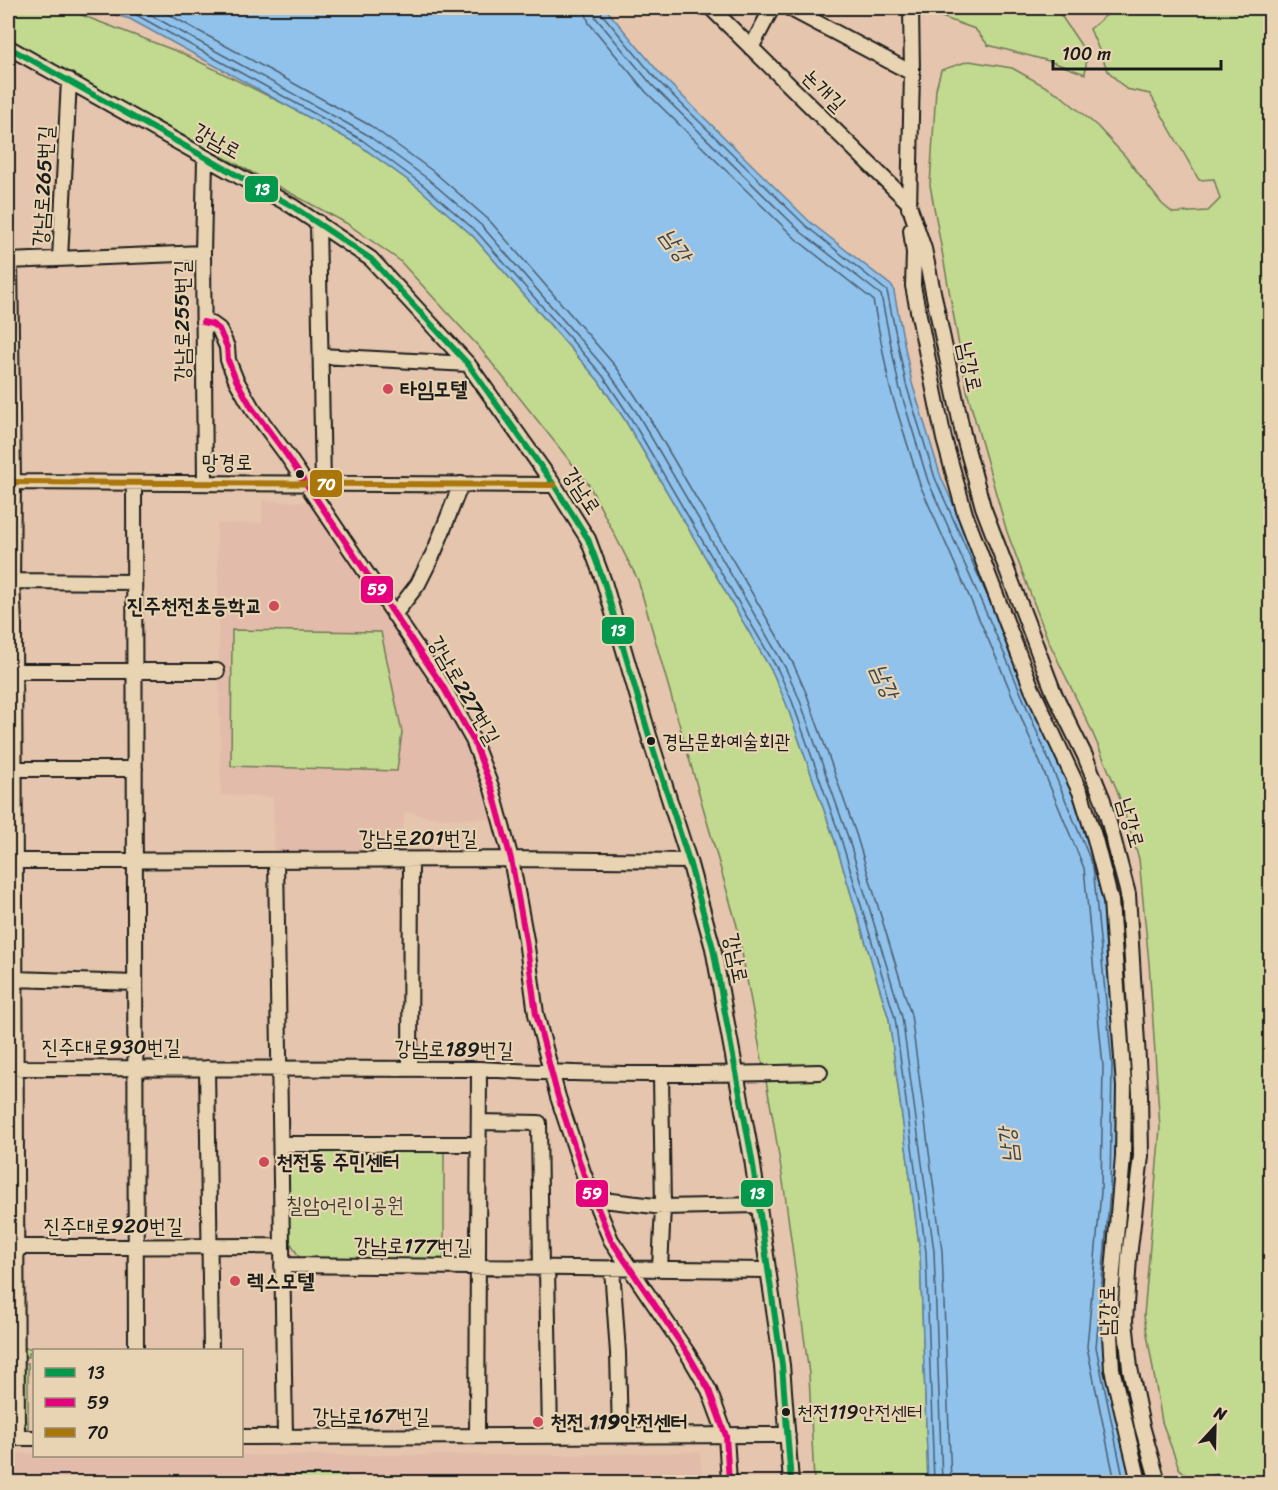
<svg xmlns="http://www.w3.org/2000/svg" width="1278" height="1490" viewBox="0 0 1278 1490" font-family="Sriracha,'Poor Story',sans-serif">
  <style>
    .built { fill: #e3bbaa }
    .green { fill: #c2d990; stroke: #6f7a56; stroke-width: 1.5 }
    .water { fill: #90c2ec; stroke: #628099; stroke-width: 1.5 }
    .lines { fill: none; stroke-linecap: round; stroke-linejoin: round }
    .shore { stroke: #4a5e6f; stroke-width: 1.5 }
    .minor-casing { stroke: #1c1c1c; stroke-width: 18 }
    .minor { stroke: #e8d3b2; stroke-width: 14 }
    .bus-1-casing { stroke: #e8d3b2; stroke-width: 10 }
    .bus-2-casing { stroke: #e8d3b2; stroke-width: 10 }
    .bus-3-casing { stroke: #e8d3b2; stroke-width: 10 }
    .bus-1 { stroke: #03984c; stroke-width: 6 }
    .bus-2 { stroke: #e5007d; stroke-width: 6 }
    .bus-3 { stroke: #aa760a; stroke-width: 6 }
    .poi-dot { fill: #d1495b; stroke: #e8d3b2; stroke-width: 2 }
    .bus-dot { fill: #1c1c1c; stroke: #e8d3b2; stroke-width: 2 }
    .labels { text-anchor: middle; dominant-baseline: central; stroke-width: 4.5; stroke-linejoin: round; paint-order: stroke }
    .bus-label { font-size: 20px; fill: #1c1c1c; stroke: #e8d3b2; text-anchor: start }
    .street-label { font-size: 21px; fill: #1c1c1c; stroke: #e8d3b2 }
    .poi-label { font-size: 21px; font-weight: bold; fill: #1c1c1c; stroke: #e8d3b2; text-anchor: start }
    .park-label { font-size: 21px; fill: #3d4233; stroke: #e8d3b2 }
    .water-label { font-size: 22px; font-style: italic; fill: #394650; stroke: #e8d3b2 }
    .line-badge { stroke: #e8d3b2; stroke-width: 2 }
    .badge-label { font-size: 16px; text-anchor: middle; font-weight: bold; fill: #fff }
  </style>
  <rect width="100%" height="100%" fill="#e5c5ad"/>
  <filter id="ink" filterUnits="userSpaceOnUse"><feTurbulence type="fractalNoise" baseFrequency=".0167" numOctaves="2"/><feDisplacementMap in="SourceGraphic" scale="12" xChannelSelector="R" yChannelSelector="G"/><feConvolveMatrix kernelMatrix="1 2 1 2 8 2 1 2 1" color-interpolation-filters="sRGB"/></filter>
  <g filter="url(#ink)">
    <path class="built" d="M262,501L309,502L338,541L433,685L463,740L494,819L438,818L405,812L399,856L274,854L273,797L221,795L217,524L262,523Z
      M700,1452L702,1482H8V1453L34,1454V1456L574,1455Z"/>
    <path class="green" d="M8,8H63L184,54L292,108L359,145L420,189L473,236L598,380L625,420L773,673L786,703L835,841L889,1019L920,1252L928,1482H814L809,1374L785,1194L773,1119L737,926L638,580L589,485L479,347L399,260L346,223L8,41Z
      M936,8H1056L1087,54L1085,74L1049,61L988,45L975,29L936,15Z
      M1110,8H1270V1482H1217V1474L1191,1481L1179,1468L1162,1422L1144,1316L1160,1128L1149,963L1139,859L1117,790L1090,727L1048,640L1007,532L968,395L930,185L936,89L941,70L969,61L1012,68L1059,94L1097,126L1125,156L1162,204L1173,213L1208,211L1220,199L1214,179L1199,180L1150,94L1126,89L1108,71L1090,29L1111,11Z
      M232,630L381,632L402,732L397,771L231,766Z
      M287,1146L444,1150V1262H302L287,1237Z
      M24,1348L132,1350H34V1352H29V1357H24Z
      M24,1363H28V1428H24Z
      M174,1475H239V1482H174Z
      M266,1475H346V1482H266Z"/>
    <path class="water" d="M89,8H605L662,76L810,222L893,287L912,383L941,477L1020,655L1106,862L1125,1065L1110,1346L1138,1482H928L920,1252L889,1019L835,841L786,703L773,673L625,420L598,380L473,236L420,189L359,145L130,19Z"/>
    <g class="lines">
      <path class="shore" d="M112,8L133,13L362,140L423,185L477,232L603,376L630,417L778,670L792,701L841,839L895,1018L926,1252L934,1482
        M138,8L366,134L428,179L482,226L609,373L637,413L785,667L799,698L848,837L902,1017L934,1251L942,1482
        M157,8L371,126L434,172L489,220L617,368L644,409L793,663L807,695L856,834L911,1015L942,1251L951,1482
        M584,8L589,23L646,92L796,239L873,300L890,388L920,485L999,664L1084,868L1103,1066L1101,1192L1087,1347L1115,1482
        M593,8L596,18L652,85L801,232L881,295L899,386L928,481L1007,660L1093,866L1112,1065L1110,1192L1096,1347L1124,1482
        M600,8L602,14L657,80L806,226L887,291L906,384L935,478L990,602"/>
      <defs>
        <path id="minor" d="M711,8L908,202L924,249L963,434L983,507L1054,693L1085,756L1103,800L1128,894L1140,1093L1141,1156L1129,1257L1125,1321L1130,1368L1142,1426L1158,1482
          M789,8L912,73
          M8,47L292,206L371,259L468,364L554,485L588,539L604,582L650,739L689,861L713,948L752,1159L782,1365L791,1482
          M751,48L772,8
          M909,208L912,73L911,8
          M318,222L323,484
          M911,230L914,253L913,286L944,439L965,514L1032,689L1081,794L1095,839L1111,901L1124,1087L1123,1157L1109,1317L1112,1369L1139,1482
          M60,259L69,80
          M8,261L203,253
          M10,262L13,482L12,581L14,624L17,1438
          M203,322L212,324L219,329L227,347L228,360L236,380L252,408L286,454L442,685L473,740L492,789L511,859L526,940L536,1014L558,1097L584,1175L611,1240L688,1354L709,1390L726,1436L729,1482
          M321,356L468,364
          M8,482L554,485
          M134,483L136,1350
          M205,483L203,253L205,159
          M8,581L134,582
          M394,615L418,584L435,550L461,484
          M8,671H217
          M8,769H135
          M276,860L285,1437
          M8,861L511,859L689,861
          M15,979L135,983
          M8,1068L479,1069C593,1076 706,1075 820,1072
          M207,1068L211,1350
          M410,1069L411,860
          M479,1122L539,1123L541,1268
          M281,1144H479
          M594,1199L663,1207L758,1205
          M10,1247L282,1246
          M282,1265L768,1270
          M547,1268L550,1436
          M612,1268L618,1353L620,1436
          M660,1268L663,1207L661,1075
          M477,1436L479,1069
          M242,1437L788,1435
          M8,1438H34"/>
      </defs>
      <use href="#minor" class="minor-casing"/>
      <use href="#minor" class="minor"/>
      <defs>
        <path id="bus-1" d="M8,47L292,206L371,259L468,364L554,485L588,539L604,582L650,739L689,861L713,948L752,1159L782,1365L791,1482"/>
        <path id="bus-2" d="M203,322L212,324L219,329L227,347L228,360L236,380L252,408L286,454L442,685L473,740L492,789L511,859L526,940L536,1014L558,1097L584,1175L611,1240L688,1354L709,1390L726,1436L729,1482"/>
        <path id="bus-3" d="M8,482L554,485"/>
      </defs>
      <use href="#bus-1" class="bus-1-casing"/>
      <use href="#bus-2" class="bus-2-casing"/>
      <use href="#bus-3" class="bus-3-casing"/>
      <use href="#bus-1" class="bus-1"/>
      <use href="#bus-2" class="bus-2"/>
      <use href="#bus-3" class="bus-3"/>
    </g>
  </g>
  <g class="poi-dot">
    <circle cx="388" cy="389" r="6"/>
    <circle cx="274" cy="606" r="6"/>
    <circle cx="264" cy="1162" r="6"/>
    <circle cx="235" cy="1281" r="6"/>
    <circle cx="538" cy="1422" r="6"/>
  </g>
  <g class="bus-dot">
    <circle cx="300" cy="474" r="5"/>
    <circle cx="651" cy="741" r="5"/>
    <circle cx="786" cy="1412" r="5"/>
  </g>
  <g class="labels">
    <g class="bus-label">
      <text x="662" y="741">경남문화예술회관</text>
      <text x="797" y="1412">천전119안전센터</text>
    </g>
    <g class="street-label">
      <text transform="translate(824 90) rotate(44)">논개길</text>
      <text transform="translate(217 141) rotate(29)">강남로</text>
      <text transform="translate(43 186) rotate(-87)">강남로265번길</text>
      <text transform="translate(182 321) rotate(-90)">강남로255번길</text>
      <text transform="translate(970 367) rotate(78)">남강로</text>
      <text x="227" y="462">망경로</text>
      <text transform="translate(582 491) rotate(57)">강남로</text>
      <text transform="translate(464 690) rotate(60)">강남로227번길</text>
      <text transform="translate(1131 823) rotate(74)">남강로</text>
      <text x="418" y="838">강남로201번길</text>
      <text transform="translate(736 958) rotate(78)">강남로</text>
      <text x="111" y="1047">진주대로930번길</text>
      <text transform="translate(454 1049) rotate(1)">강남로189번길</text>
      <text x="113" y="1226">진주대로920번길</text>
      <text transform="translate(412 1246) rotate(1)">강남로177번길</text>
      <text transform="translate(1107 1311) rotate(-90)">남강로</text>
      <text x="371" y="1416">강남로167번길</text>
    </g>
    <g class="poi-label">
      <text x="400" y="389">타임모텔</text>
      <text x="262" y="606" text-anchor="end">진주천전초등학교</text>
      <text x="276" y="1162">천전동 주민센터</text>
      <text x="247" y="1281">렉스모텔</text>
      <text x="550" y="1422">천전 119안전센터</text>
    </g>
    <g class="park-label">
      <text x="345" y="1205">칠암어린이공원</text>
    </g>
    <g class="water-label">
      <text transform="translate(676 245) rotate(54)">남강</text>
      <text transform="translate(885 681) rotate(66)">남강</text>
      <text transform="translate(1008 1145) rotate(-97)">남강</text>
    </g>
  </g>
  <g class="line-badge">
    <rect x="244" y="175" width="35" height="28" rx="6" fill="#03984c"/>
    <rect x="309" y="469" width="34" height="29" rx="6" fill="#aa760a"/>
    <rect x="360" y="575" width="34" height="29" rx="6" fill="#e5007d"/>
    <rect x="601" y="616" width="34" height="29" rx="6" fill="#03984c"/>
    <rect x="740" y="1179" width="34" height="29" rx="6" fill="#03984c"/>
    <rect x="575" y="1179" width="34" height="29" rx="6" fill="#e5007d"/>
  </g>
  <g class="badge-label">
    <text x="262" y="195">13</text>
    <text x="326" y="490">70</text>
    <text x="377" y="595">59</text>
    <text x="618" y="636">13</text>
    <text x="757" y="1199">13</text>
    <text x="592" y="1199">59</text>
  </g>
  <rect width="1278" height="1490" fill="none" stroke="#e8d3b2" stroke-width="30"/>
  <rect x="15" y="15" width="1248" height="1460" fill="none" stroke="#1c1c1c" stroke-width="2" filter="url(#ink)"/>
  <rect x="33" y="1349" width="210" height="108" fill="#e8d3b2" stroke="#968a76" stroke-width="1.5"/>
  <rect x="45" y="1368" width="30" height="9" fill="#03984c" stroke="#968a76" stroke-width="1.5"/>
  <text x="87" y="1379" font-size="18" fill="#1c1c1c">13</text>
  <rect x="45" y="1398" width="30" height="9" fill="#e5007d" stroke="#968a76" stroke-width="1.5"/>
  <text x="87" y="1409" font-size="18" fill="#1c1c1c">59</text>
  <rect x="45" y="1428" width="30" height="9" fill="#aa760a" stroke="#968a76" stroke-width="1.5"/>
  <text x="87" y="1439" font-size="18" fill="#1c1c1c">70</text>
  <g transform="translate(1215 1427) rotate(22)" stroke="#e8d3b2" stroke-width="4.5" paint-order="stroke">
  <path d="M0-4.5L10 22L0 15L-10 22Z" fill="#1c1c1c"/>
  <text y="-9" font-size="16" font-weight="bold" text-anchor="middle" fill="#1c1c1c">N</text>
  </g>
  <path d="M1053 60v9h168v-9" fill="none" stroke="#1c1c1c" stroke-width="3"/>
  <text x="1062" y="60" font-size="18" fill="#1c1c1c" stroke="#e8d3b2" stroke-width="4.5" paint-order="stroke">100 m</text>
</svg>
